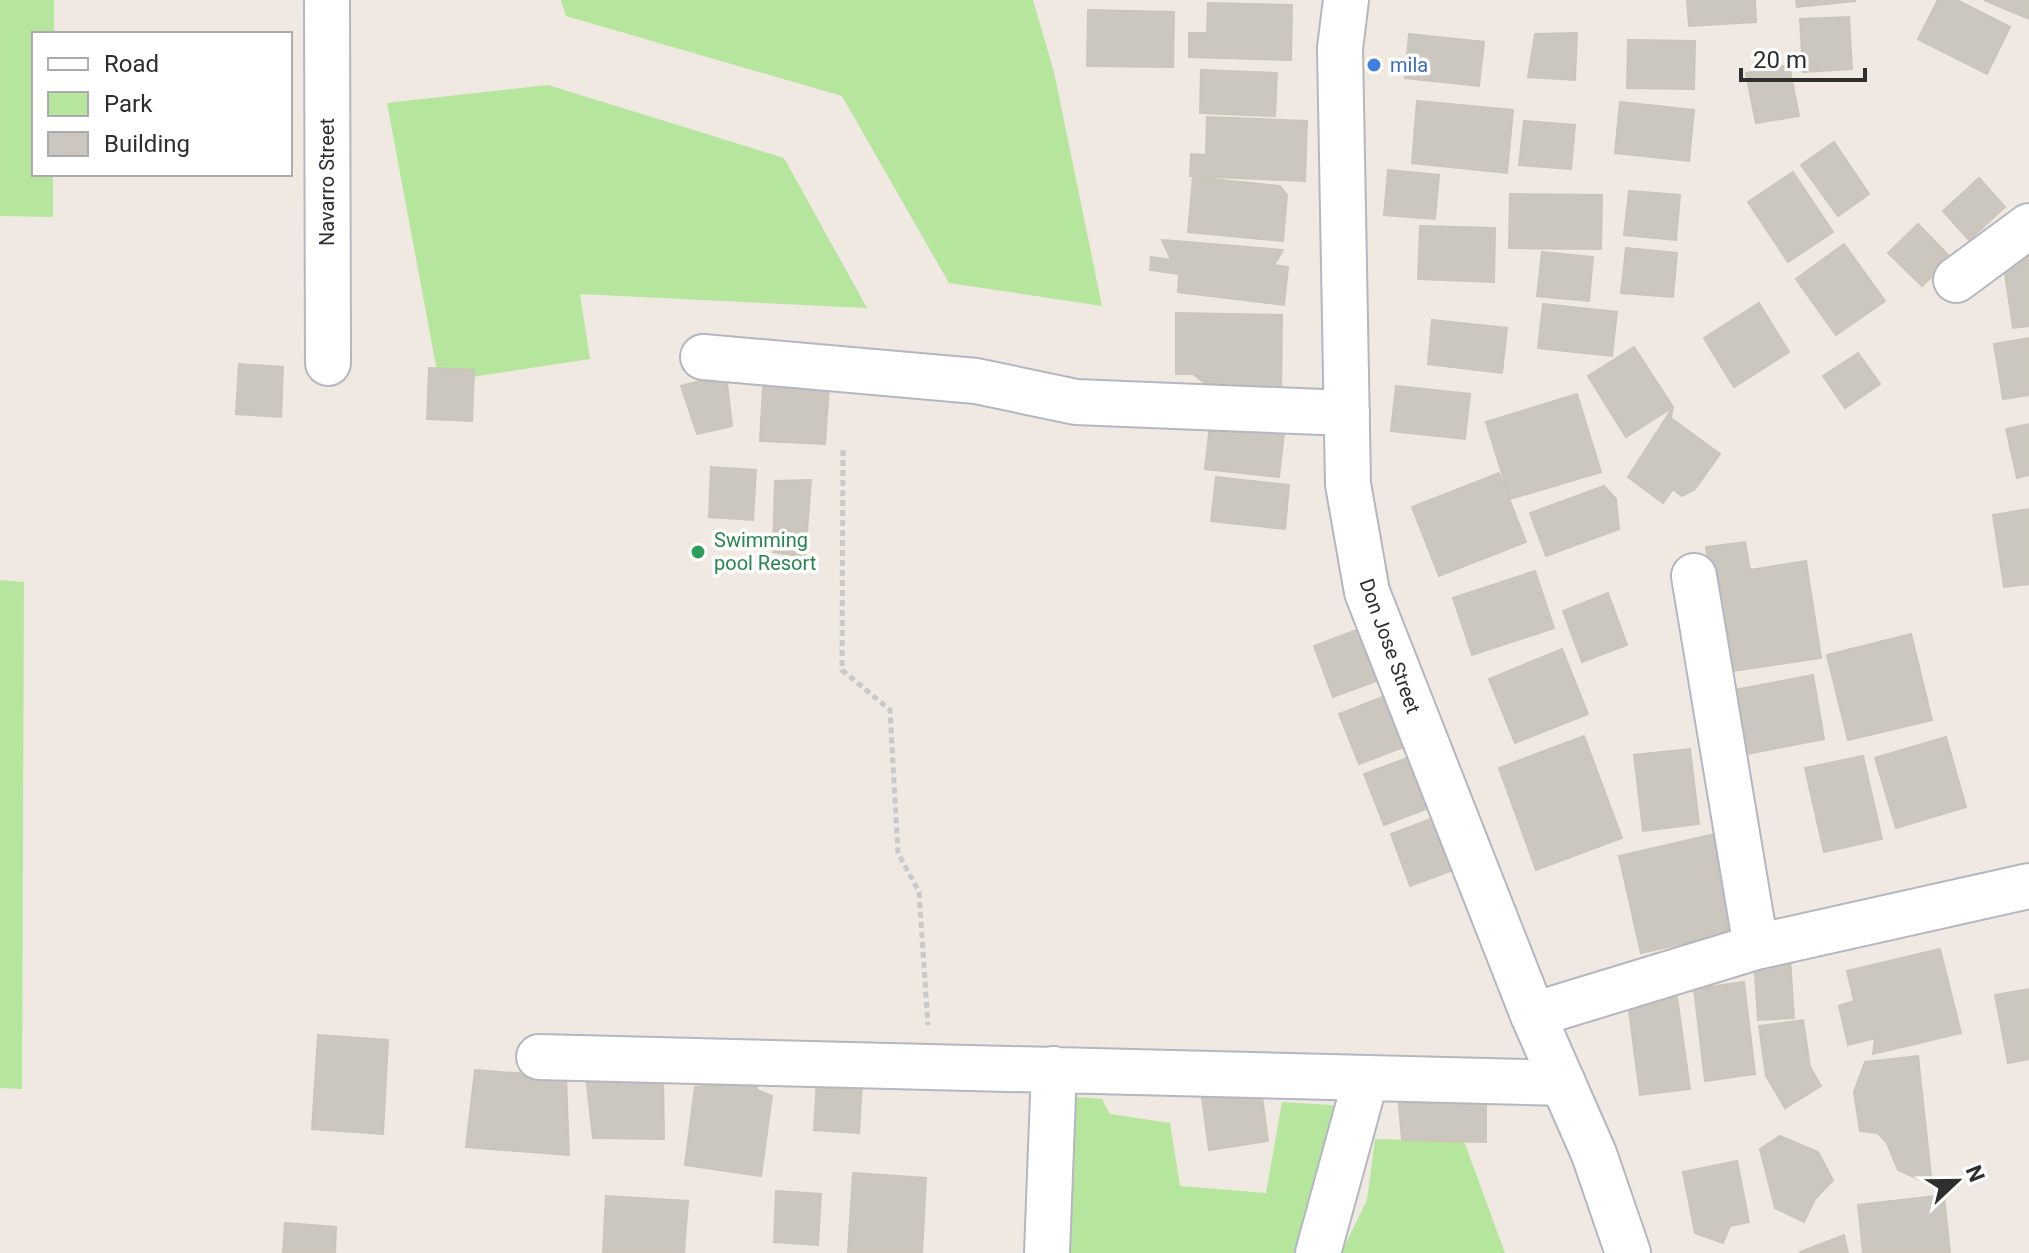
<svg xmlns="http://www.w3.org/2000/svg" width="2029" height="1253" viewBox="0 0 2029 1253" font-family="Roboto,sans-serif">
  <style>
    .green { fill: #b6e59e }
    .building { fill: #cbc7bf; stroke: #cbc5ba; stroke-width: 2 }
    .lines { fill: none; stroke-linecap: round; stroke-linejoin: round }
    .minor-casing { stroke: #b4b7c1; stroke-width: 48 }
    .tertiary-casing { stroke: #b4b7c1; stroke-width: 48 }
    .path { stroke: #c9c9c9; stroke-width: 5; stroke-dasharray: 6 4; stroke-linecap: butt }
    .minor { stroke: #fff; stroke-width: 44 }
    .tertiary { stroke: #fff; stroke-width: 44 }
    .shop-dot { fill: #3f7fe0; stroke: #fff; stroke-width: 3 }
    .leisure-dot { fill: #2e9e5b; stroke: #fff; stroke-width: 3 }
    .labels { text-anchor: middle; dominant-baseline: central; stroke-width: 7; stroke-linejoin: round; paint-order: stroke }
    .shop-label { font-size: 20px; fill: #366cbe; stroke: #fff; text-anchor: start }
    .street-label { font-size: 20px; fill: #2e2e2e; stroke: #fff }
    .leisure-label { font-size: 20px; fill: #27864d; stroke: #fff; text-anchor: start }
  </style>
  <rect width="100%" height="100%" fill="#efe9e1"/>
  <path class="green" d="M0,0H54V34H34V174H53V217L0,216Z
    M561,0H1033L1054,72L1102,306L949,283L842,96L566,16Z
    M548,85L784,158L867,308L580,294L590,359L439,382L387,103Z
    M0,580L24,582L22,1089L0,1088Z
    M1063,1096L1102,1099L1110,1114L1170,1123L1180,1186L1266,1193L1282,1102L1346,1106L1301,1253H1064Z
    M1375,1139L1464,1141L1505,1253H1341L1367,1200Z"/>
  <path class="building" d="M1687,0H1755L1756,22L1689,26Z
    M1796,0H1855V1L1797,7Z
    M1938,0H1957L2010,27L1987,74L1918,39Z
    M1984,0H2029V19Z
    M1208,3L1292,5L1291,60L1189,57V33H1207Z
    M1088,10L1174,12L1173,67L1087,66Z
    M1849,17L1852,69L1803,72L1800,19Z
    M1577,33L1575,80L1528,77L1535,34Z
    M1409,34L1484,42L1479,86L1405,78Z
    M1628,40L1695,41L1694,89L1627,88Z
    M1789,65L1799,116L1756,123L1746,73Z
    M1201,70L1277,73L1275,116L1200,113Z
    M1417,101L1513,110L1507,173L1412,163Z
    M1620,102L1694,110L1689,161L1615,153Z
    M1207,117L1307,121L1305,181L1190,176L1191,154L1206,155Z
    M1524,121L1575,125L1571,169L1519,165Z
    M1834,142L1869,194L1838,216L1801,165Z
    M1388,170L1439,175L1435,219L1384,215Z
    M1793,172L1833,232L1788,262L1748,202Z
    M1193,177L1280,186L1287,195L1283,241L1188,232Z
    M1979,178L2005,207L1969,240L1943,211Z
    M1629,191L1680,195L1676,240L1624,235Z
    M1510,194L1602,195L1601,249L1509,248Z
    M1918,224L1951,258L1922,286L1888,253Z
    M1420,226L1495,228L1494,282L1418,279Z
    M1162,240L1283,250L1274,265L1288,267L1284,305L1178,292L1179,274L1150,270L1151,257L1171,260Z
    M1844,244L1885,301L1836,335L1796,279Z
    M1626,248L1677,253L1673,297L1621,293Z
    M1542,252L1593,257L1589,301L1537,296Z
    M2029,256V326L2013,328L2003,260Z
    M1759,303L1789,352L1734,387L1704,338Z
    M1543,304L1617,312L1612,356L1538,348Z
    M1176,313L1282,315L1281,394L1200,393L1206,384L1193,374H1176Z
    M1432,320L1507,328L1502,373L1428,364Z
    M2029,338V395L2003,399L1994,344Z
    M1634,347L1673,407L1626,437L1588,376Z
    M1858,353L1880,384L1845,408L1823,376Z
    M239,364L283,367L281,417L236,414Z
    M429,368L474,370L472,421L427,419Z
    M726,374L732,426L697,434L681,386Z
    M829,386L825,444L760,441L763,387Z
    M1396,386L1470,394L1465,439L1391,431Z
    M1577,394L1601,472L1510,499L1486,422Z
    M1673,407L1671,418L1720,454L1695,489L1682,496L1673,489L1663,503L1628,477Z
    M1210,424L1284,433L1279,477L1205,469Z
    M2029,424V475L2017,478L2006,429Z
    M711,467L756,470L753,520L709,517Z
    M1499,473L1526,542L1439,576L1412,507Z
    M1216,477L1289,485L1285,529L1211,521Z
    M811,480L805,557L773,552L775,481Z
    M1604,486L1616,499L1619,529L1546,556L1530,513Z
    M2029,509V584L2004,587L1993,515Z
    M1745,542L1750,570L1806,561L1821,658L1725,672L1706,547Z
    M1535,571L1554,628L1472,655L1453,598Z
    M1608,593L1627,645L1582,662L1563,611Z
    M1359,629L1379,680L1333,697L1314,646Z
    M1911,634L1932,720L1848,740L1827,655Z
    M1562,649L1588,714L1515,743L1489,679Z
    M1813,675L1824,739L1742,755L1729,691Z
    M1385,696L1404,747L1359,764L1339,714Z
    M1584,736L1622,838L1536,870L1499,768Z
    M1946,737L1966,807L1896,828L1875,758Z
    M1690,749L1699,824L1643,831L1634,755Z
    M1863,756L1882,839L1824,852L1805,768Z
    M1410,757L1429,808L1384,825L1364,774Z
    M1436,817L1456,869L1410,886L1391,834Z
    M1715,834L1737,931L1641,953L1619,856Z
    M1940,949L1961,1033L1873,1054L1875,1038L1848,1045L1839,1006L1854,1001L1847,971Z
    M1790,958L1794,1018L1758,1020L1754,960Z
    M1744,982L1755,1074L1705,1081L1694,989Z
    M2029,989V1059L2008,1063L1995,995Z
    M1677,997L1690,1089L1640,1095L1628,1003Z
    M1803,1020L1810,1067L1821,1086L1785,1108L1766,1076L1759,1026Z
    M318,1035L388,1040L383,1134L312,1129Z
    M1918,1056L1932,1185L1898,1170L1887,1143L1878,1133L1860,1131L1854,1092L1865,1062Z
    M475,1070L566,1077L569,1155L466,1147Z
    M586,1076L663,1077L664,1139L593,1138Z
    M817,1080L862,1082L859,1133L814,1130Z
    M757,1081V1090L772,1096L761,1176L685,1165L695,1087Z
    M1260,1082L1268,1141L1209,1150L1201,1091Z
    M1486,1094V1142L1402,1140L1398,1095Z
    M1780,1136L1818,1152L1833,1180L1815,1199L1804,1222L1775,1208L1760,1149Z
    M1737,1161L1749,1222L1730,1226L1723,1243L1695,1233L1683,1172Z
    M853,1173L926,1178L922,1253H848Z
    M776,1191L821,1194L818,1245L774,1242Z
    M1944,1195L1950,1253H1863L1858,1205Z
    M606,1196L688,1201L684,1253H603Z
    M285,1223L336,1227L335,1253H283Z
    M1844,1235L1848,1253H1800V1252Z"/>
  <g class="lines">
    <defs>
      <path id="minor" d="M327,0L328,363
        M1956,280L2029,226
        M703,357L976,381L1076,402L1347,413
        M1694,576L1756,947
        M1533,1015L1756,947L2029,886
        M539,1057L1563,1083
        M1047,1253L1054,1069
        M1318,1253L1366,1078"/>
      <path id="tertiary" d="M1346,0L1340,48L1348,484L1367,592L1533,1015L1594,1154L1628,1253"/>
    </defs>
    <use href="#minor" class="minor-casing"/>
    <use href="#tertiary" class="tertiary-casing"/>
    <path class="path" d="M843,450L842,670L890,710L898,853L919,892L928,1025"/>
    <use href="#minor" class="minor"/>
    <use href="#tertiary" class="tertiary"/>
  </g>
  <circle class="shop-dot" cx="1374" cy="65" r="8"/>
  <circle class="leisure-dot" cx="698" cy="552" r="8"/>
  <g class="labels">
    <g class="shop-label">
      <text x="1390" y="65">mila</text>
    </g>
    <g class="street-label">
      <text transform="translate(327 182) rotate(-90)">Navarro Street</text>
      <text transform="translate(1390 646) rotate(70)">Don Jose Street</text>
    </g>
    <g class="leisure-label">
      <text x="714" y="540">Swimming<tspan x="714" dy="23">pool Resort</tspan></text>
    </g>
  </g>
  <rect x="32" y="32" width="260" height="144" fill="#ffffff" stroke="#ababab" stroke-width="2"/>
  <rect x="48" y="58" width="40" height="12" fill="#ffffff" stroke="#ababab" stroke-width="2"/>
  <text x="104" y="72" font-size="24" fill="#2e2e2e">Road</text>
  <rect x="48" y="92" width="40" height="24" fill="#b6e59e" stroke="#ababab" stroke-width="2"/>
  <text x="104" y="112" font-size="24" fill="#2e2e2e">Park</text>
  <rect x="48" y="132" width="40" height="24" fill="#cbc7bf" stroke="#ababab" stroke-width="2"/>
  <text x="104" y="152" font-size="24" fill="#2e2e2e">Building</text>
  <g transform="translate(1957 1181) rotate(68)" stroke="#ffffff" stroke-width="6" paint-order="stroke">
  <path d="M0-6L14 30L0 20L-14 30Z" fill="#2e2e2e"/>
  <text y="-12" font-size="22" font-weight="bold" text-anchor="middle" fill="#2e2e2e">N</text>
  </g>
  <path d="M1741 68v12h124v-12" fill="none" stroke="#2e2e2e" stroke-width="4"/>
  <text x="1753" y="68" font-size="24" fill="#2e2e2e" stroke="#ffffff" stroke-width="6" paint-order="stroke">20 m</text>
</svg>
